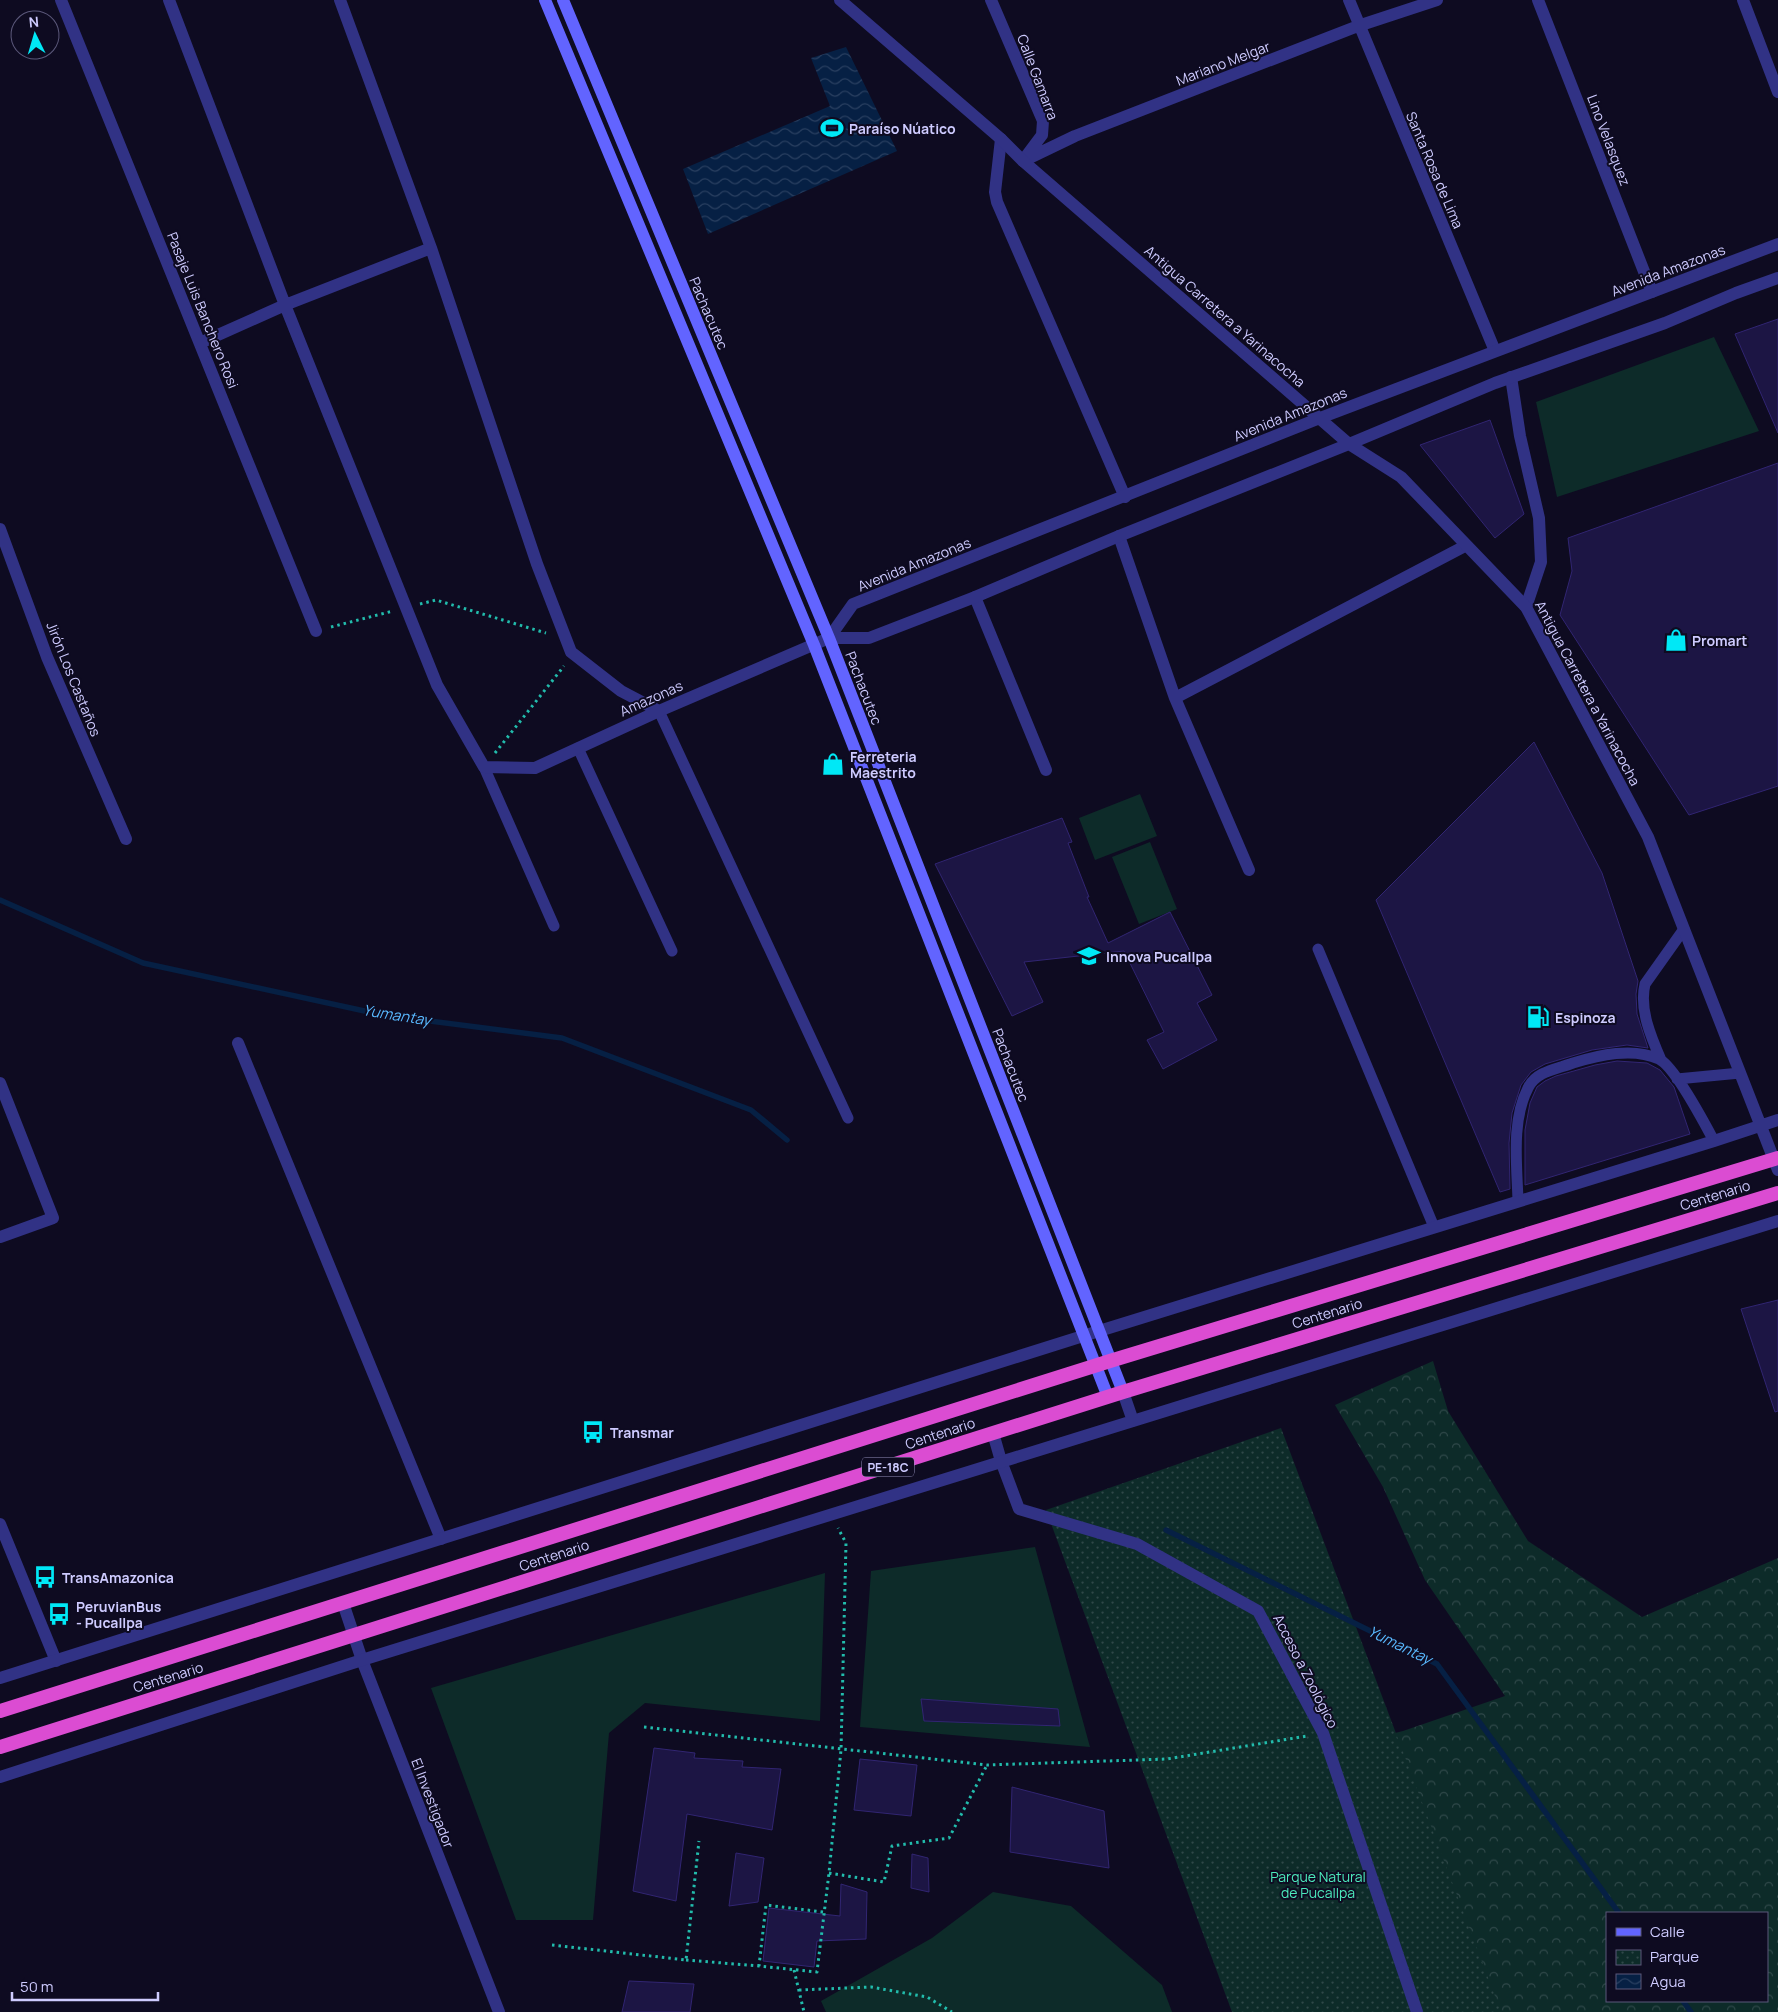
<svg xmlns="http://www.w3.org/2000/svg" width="1778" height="2012" viewBox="0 0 1778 2012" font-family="Manrope,sans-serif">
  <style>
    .green { fill: #0d2b29 }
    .forest { fill: url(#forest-crowns); fill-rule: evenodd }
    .park { fill: url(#park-dots) }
    .water { fill: url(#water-waves) }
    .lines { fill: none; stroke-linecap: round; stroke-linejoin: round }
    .stream { stroke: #062044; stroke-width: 5.5 }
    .building { fill: #1c1544; stroke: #312572 }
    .path { stroke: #22bcac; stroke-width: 3; stroke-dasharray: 2.5 4; stroke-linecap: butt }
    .service { stroke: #313285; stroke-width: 11 }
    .minor { stroke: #313285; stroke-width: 12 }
    .tertiary { stroke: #313285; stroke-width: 12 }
    .secondary { stroke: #6264ff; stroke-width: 12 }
    .trunk { stroke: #db4cd2; stroke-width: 14 }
    .labels { text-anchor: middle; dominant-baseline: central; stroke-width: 4; stroke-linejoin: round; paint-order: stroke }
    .shield { fill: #0e0b21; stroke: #9491bc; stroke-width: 1 }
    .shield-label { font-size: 12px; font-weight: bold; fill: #cecbff }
    .street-label { font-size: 14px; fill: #cecbff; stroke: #0e0b21 }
    .poi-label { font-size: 14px; font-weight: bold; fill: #cecbff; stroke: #0e0b21; text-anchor: start }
    .park-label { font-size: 14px; fill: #4ceabc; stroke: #0e0b21 }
    .water-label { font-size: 15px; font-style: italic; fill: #59b9ff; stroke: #0e0b21 }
  </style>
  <defs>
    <pattern id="forest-crowns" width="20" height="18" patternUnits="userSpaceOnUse" patternTransform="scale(1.25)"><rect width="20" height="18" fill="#0d2b29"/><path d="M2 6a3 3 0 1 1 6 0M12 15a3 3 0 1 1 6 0" fill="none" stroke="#2f4849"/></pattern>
    <pattern id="park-dots" width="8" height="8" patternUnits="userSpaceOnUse" patternTransform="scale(1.25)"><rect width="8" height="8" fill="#0d2b29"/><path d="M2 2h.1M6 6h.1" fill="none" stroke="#2f4849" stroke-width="1.8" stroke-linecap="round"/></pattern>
    <pattern id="water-waves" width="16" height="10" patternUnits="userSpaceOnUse" patternTransform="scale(1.25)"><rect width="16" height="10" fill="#062044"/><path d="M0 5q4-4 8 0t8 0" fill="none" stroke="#293f60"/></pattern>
  </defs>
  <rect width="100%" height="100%" fill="#0e0b21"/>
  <path class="green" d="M1714,337L1759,431L1557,497L1536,402Z
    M1140,794L1157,836L1095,860L1079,818Z
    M1150,842L1177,909L1139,924L1112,857Z
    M1035,1547L1090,1747L860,1727L871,1571Z
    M825,1573L820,1721L645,1703L609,1733L593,1920H516L431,1688Z
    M993,1892L1071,1906L1162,1985L1172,2012H826L821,2001L932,1938Z"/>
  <path class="forest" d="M1433,1361L1448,1411L1528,1541L1642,1617L1778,1558V2012H1254L1173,1789L1403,1731L1505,1696L1425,1580L1383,1487L1335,1405ZM1607,1913H1767V2001H1607Z"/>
  <path class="park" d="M1281,1428L1501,2012H1232L1046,1510Z"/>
  <path class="water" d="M846,47L897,151L708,234L683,169L830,106L811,58Z"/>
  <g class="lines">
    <path class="stream" d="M0,900L143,963L383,1015L562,1038L751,1110L787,1140
      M1166,1530L1437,1664L1619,1913
      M1683,2001L1691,2012"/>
  </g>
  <path class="building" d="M1778,319V433L1735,334Z
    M1490,420L1524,514L1495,538L1420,445Z
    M1778,463V786L1689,815L1560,615L1572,571L1568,538Z
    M1534,742L1602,873L1638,981L1636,994L1637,1014L1648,1048L1627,1045L1592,1050L1545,1064L1531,1072L1521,1085L1512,1113L1509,1143L1510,1189L1500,1192L1376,900Z
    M1062,818L1072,842L1068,843L1089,897H1087L1108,943L1170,912L1212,995L1197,1003L1217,1040L1163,1069L1147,1040L1164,1032L1124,951L1024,962L1043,1002L1012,1016L935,864Z
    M1617,1061L1647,1063L1660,1070L1674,1087L1690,1134L1525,1185V1130L1530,1103L1537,1087L1545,1081L1556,1076L1595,1065Z
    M1778,1300V1411L1775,1412L1741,1309Z
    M921,1699L1058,1709L1060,1726L924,1721Z
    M654,1748L695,1753L694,1758L743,1761L742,1767L781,1769L772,1830L687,1814L676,1901L633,1891Z
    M860,1759L917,1765L911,1816L854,1810Z
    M1012,1787L1104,1811L1109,1868L1010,1852Z
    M736,1853L764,1858L758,1902L729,1906Z
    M912,1854L928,1858L929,1892L911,1888Z
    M841,1884L867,1892L866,1939L817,1941L814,1967L763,1961L769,1908L840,1916Z
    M629,1981L694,1984L690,2012H622Z"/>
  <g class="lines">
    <path class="path" d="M420,604L436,600L546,633
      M331,627L393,611
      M495,753L564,666
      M644,1727L987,1765L1167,1759L1307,1736
      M829,1873L884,1882L892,1846L949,1838L987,1765
      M823,1912L766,1905L759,1966L817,1972L829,1873L841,1750L846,1543L838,1528
      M552,1945L686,1960L699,1841
      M686,1960L759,1966
      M794,1970L804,2012
      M799,1990L871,1987L927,1997L952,2012"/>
    <path class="service" d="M659,711L848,1118
      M578,748L672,951
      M484,767L554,926
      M1318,949L1434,1227
      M1661,1060C1651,1037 1639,1009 1645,984L1684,929
      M1677,1079L1740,1073
      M1518,1201C1517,1165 1511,1121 1528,1088C1536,1071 1557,1069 1573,1063C1599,1055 1633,1047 1659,1059C1675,1067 1705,1124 1714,1141"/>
    <path class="minor" d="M61,0L316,631
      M169,0L285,305L437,685L484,767L535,768L659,711L829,638
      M340,0L431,248L537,564L571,652L621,691L659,711
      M991,0L1043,121L1042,135L1024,159
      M1349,0L1495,351
      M1538,0L1652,292
      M1743,0L1778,92
      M1001,139L995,192L997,202L1125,497
      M1023,161L1075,136L1358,26L1437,0
      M200,343L285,305L431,248
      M1511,377L1520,436L1539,518L1541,562L1526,607
      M0,529L47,657L126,839
      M1119,536L1175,698L1249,870
      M975,597L1046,770
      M1175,698L1465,546
      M238,1043L441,1539
      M0,1083L53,1218L0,1237
      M993,1433L1001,1461L1019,1509L1137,1544L1258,1611L1323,1733L1417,2012
      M0,1524L56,1661
      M343,1603L362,1660L499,2012"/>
    <path class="tertiary" d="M840,0L1001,139L1023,161L1349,444L1401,477L1526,607L1648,837L1778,1170
      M829,638L853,604L1320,418L1778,244
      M829,638H869L975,597L1119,536L1349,444L1495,383L1665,323L1736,293L1778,278
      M1123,1392L1133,1421
      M0,1678L1083,1336L1714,1141L1778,1120
      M0,1777L362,1660L1778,1221"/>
    <path class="secondary" d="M545,0L814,645L1108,1397
      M563,0L829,638L1123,1392"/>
    <path class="trunk" d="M0,1711L1110,1361L1778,1158
      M0,1747L1123,1392L1778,1193"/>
  </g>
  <defs>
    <symbol id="stadium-bare" viewBox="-9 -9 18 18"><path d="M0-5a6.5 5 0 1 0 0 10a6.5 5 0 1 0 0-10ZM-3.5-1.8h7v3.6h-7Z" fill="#00e8f6" stroke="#0e0b21" stroke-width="2.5" paint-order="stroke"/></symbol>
    <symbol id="shop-bare" viewBox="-9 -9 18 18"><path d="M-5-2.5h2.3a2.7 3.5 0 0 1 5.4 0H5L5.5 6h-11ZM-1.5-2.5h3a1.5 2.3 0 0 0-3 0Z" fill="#00e8f6" stroke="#0e0b21" stroke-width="2.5" paint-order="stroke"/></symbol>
    <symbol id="school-bare" viewBox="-9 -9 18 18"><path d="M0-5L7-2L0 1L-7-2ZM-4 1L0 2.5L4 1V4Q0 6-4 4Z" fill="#00e8f6" stroke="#0e0b21" stroke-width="2.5" paint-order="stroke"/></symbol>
    <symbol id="fuel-bare" viewBox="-9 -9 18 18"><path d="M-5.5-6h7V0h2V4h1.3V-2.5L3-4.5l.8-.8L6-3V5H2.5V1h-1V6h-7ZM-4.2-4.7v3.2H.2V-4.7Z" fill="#00e8f6" stroke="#0e0b21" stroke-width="2.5" paint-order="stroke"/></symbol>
    <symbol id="bus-bare" viewBox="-9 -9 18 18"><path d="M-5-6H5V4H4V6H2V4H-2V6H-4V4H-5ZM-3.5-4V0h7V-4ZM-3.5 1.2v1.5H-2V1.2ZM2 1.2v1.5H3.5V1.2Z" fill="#00e8f6" stroke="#0e0b21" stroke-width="2.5" paint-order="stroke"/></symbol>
  </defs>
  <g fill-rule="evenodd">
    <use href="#stadium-bare" x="816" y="112" width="32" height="32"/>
    <use href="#shop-bare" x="1660" y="624" width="32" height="32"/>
    <use href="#shop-bare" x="817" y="748" width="32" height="32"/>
    <use href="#school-bare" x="1073" y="940" width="32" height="32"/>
    <use href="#fuel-bare" x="1522" y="1001" width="32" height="32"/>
    <use href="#bus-bare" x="577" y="1416" width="32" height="32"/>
    <use href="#bus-bare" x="29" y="1561" width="32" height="32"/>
    <use href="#bus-bare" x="43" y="1598" width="32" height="32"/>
  </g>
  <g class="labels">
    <rect class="shield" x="862" y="1457.5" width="52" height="19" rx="4"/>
    <g class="shield-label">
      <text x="888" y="1467">PE-18C</text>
    </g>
    <g class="street-label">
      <text transform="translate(1223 63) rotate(-21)">Mariano Melgar</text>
      <text transform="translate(1038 77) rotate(69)">Calle Gamarra</text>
      <text transform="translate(1609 140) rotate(69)">Lino Velasquez</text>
      <text transform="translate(1435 170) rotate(67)">Santa Rosa de Lima</text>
      <text transform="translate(1668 270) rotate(-21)">Avenida Amazonas</text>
      <text transform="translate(203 310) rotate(68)">Pasaje Luis Banchero Rosi</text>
      <text transform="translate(709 313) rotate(67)">Pachacutec</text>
      <text transform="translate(1225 316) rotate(41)">Antigua Carretera a Yarinacocha</text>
      <text transform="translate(1290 414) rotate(-22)">Avenida Amazonas</text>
      <text transform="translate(914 564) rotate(-22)">Avenida Amazonas</text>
      <text transform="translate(74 679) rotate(68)">Jirón Los Castaños</text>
      <text transform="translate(864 688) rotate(69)">Pachacutec</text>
      <text transform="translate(1588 693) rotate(62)">Antigua Carretera a Yarinacocha</text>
      <text transform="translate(651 698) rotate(-24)">Amazonas</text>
      <text transform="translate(1011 1065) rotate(69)">Pachacutec</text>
      <text transform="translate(1715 1195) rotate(-17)">Centenario</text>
      <text transform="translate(1327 1313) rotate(-17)">Centenario</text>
      <text transform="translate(940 1433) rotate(-18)">Centenario</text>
      <text transform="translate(554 1555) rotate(-18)">Centenario</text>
      <text transform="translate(1306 1671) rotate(63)">Acceso a Zoológico</text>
      <text transform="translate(168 1677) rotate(-17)">Centenario</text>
      <text transform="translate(433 1803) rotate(69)">El Investigador</text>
    </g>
    <g class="poi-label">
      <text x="849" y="128">Paraíso Núatico</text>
      <text x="1692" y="640">Promart</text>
      <text x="850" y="756">Ferreteria<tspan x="850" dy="16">Maestrito</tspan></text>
      <text x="1106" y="956">Innova Pucallpa</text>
      <text x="1555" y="1017">Espinoza</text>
      <text x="610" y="1432">Transmar</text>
      <text x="62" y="1577">TransAmazonica</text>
      <text x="76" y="1606">PeruvianBus<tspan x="76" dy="16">- Pucallpa</tspan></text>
    </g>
    <g class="park-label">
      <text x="1318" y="1876">Parque Natural<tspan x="1318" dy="16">de Pucallpa</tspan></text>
    </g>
    <g class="water-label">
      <text transform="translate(397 1015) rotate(9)">Yumantay</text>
      <text transform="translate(1400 1645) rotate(26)">Yumantay</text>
    </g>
  </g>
  <rect x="1606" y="1912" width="162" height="90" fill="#0e0b21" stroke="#5b587a"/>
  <rect x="1616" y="1928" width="25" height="8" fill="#6264ff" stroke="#5b587a"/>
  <text x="1650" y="1937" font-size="15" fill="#cecbff">Calle</text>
  <rect x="1616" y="1950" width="25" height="15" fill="url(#park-dots)" stroke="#5b587a"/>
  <text x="1650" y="1962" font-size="15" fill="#cecbff">Parque</text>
  <rect x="1616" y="1974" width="25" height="15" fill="url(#water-waves)" stroke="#5b587a"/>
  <text x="1650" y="1987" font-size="15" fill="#cecbff">Agua</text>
  <g transform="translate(35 35) rotate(355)"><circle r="24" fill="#0e0b21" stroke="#5b587a"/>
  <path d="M0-4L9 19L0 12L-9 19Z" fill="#00e8f6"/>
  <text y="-8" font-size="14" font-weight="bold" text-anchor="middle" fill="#cecbff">N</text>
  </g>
  <path d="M12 1992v8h146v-8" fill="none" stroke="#cecbff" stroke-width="2.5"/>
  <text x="20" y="1992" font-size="15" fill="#cecbff" stroke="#0e0b21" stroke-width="4" paint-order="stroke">50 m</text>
</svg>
